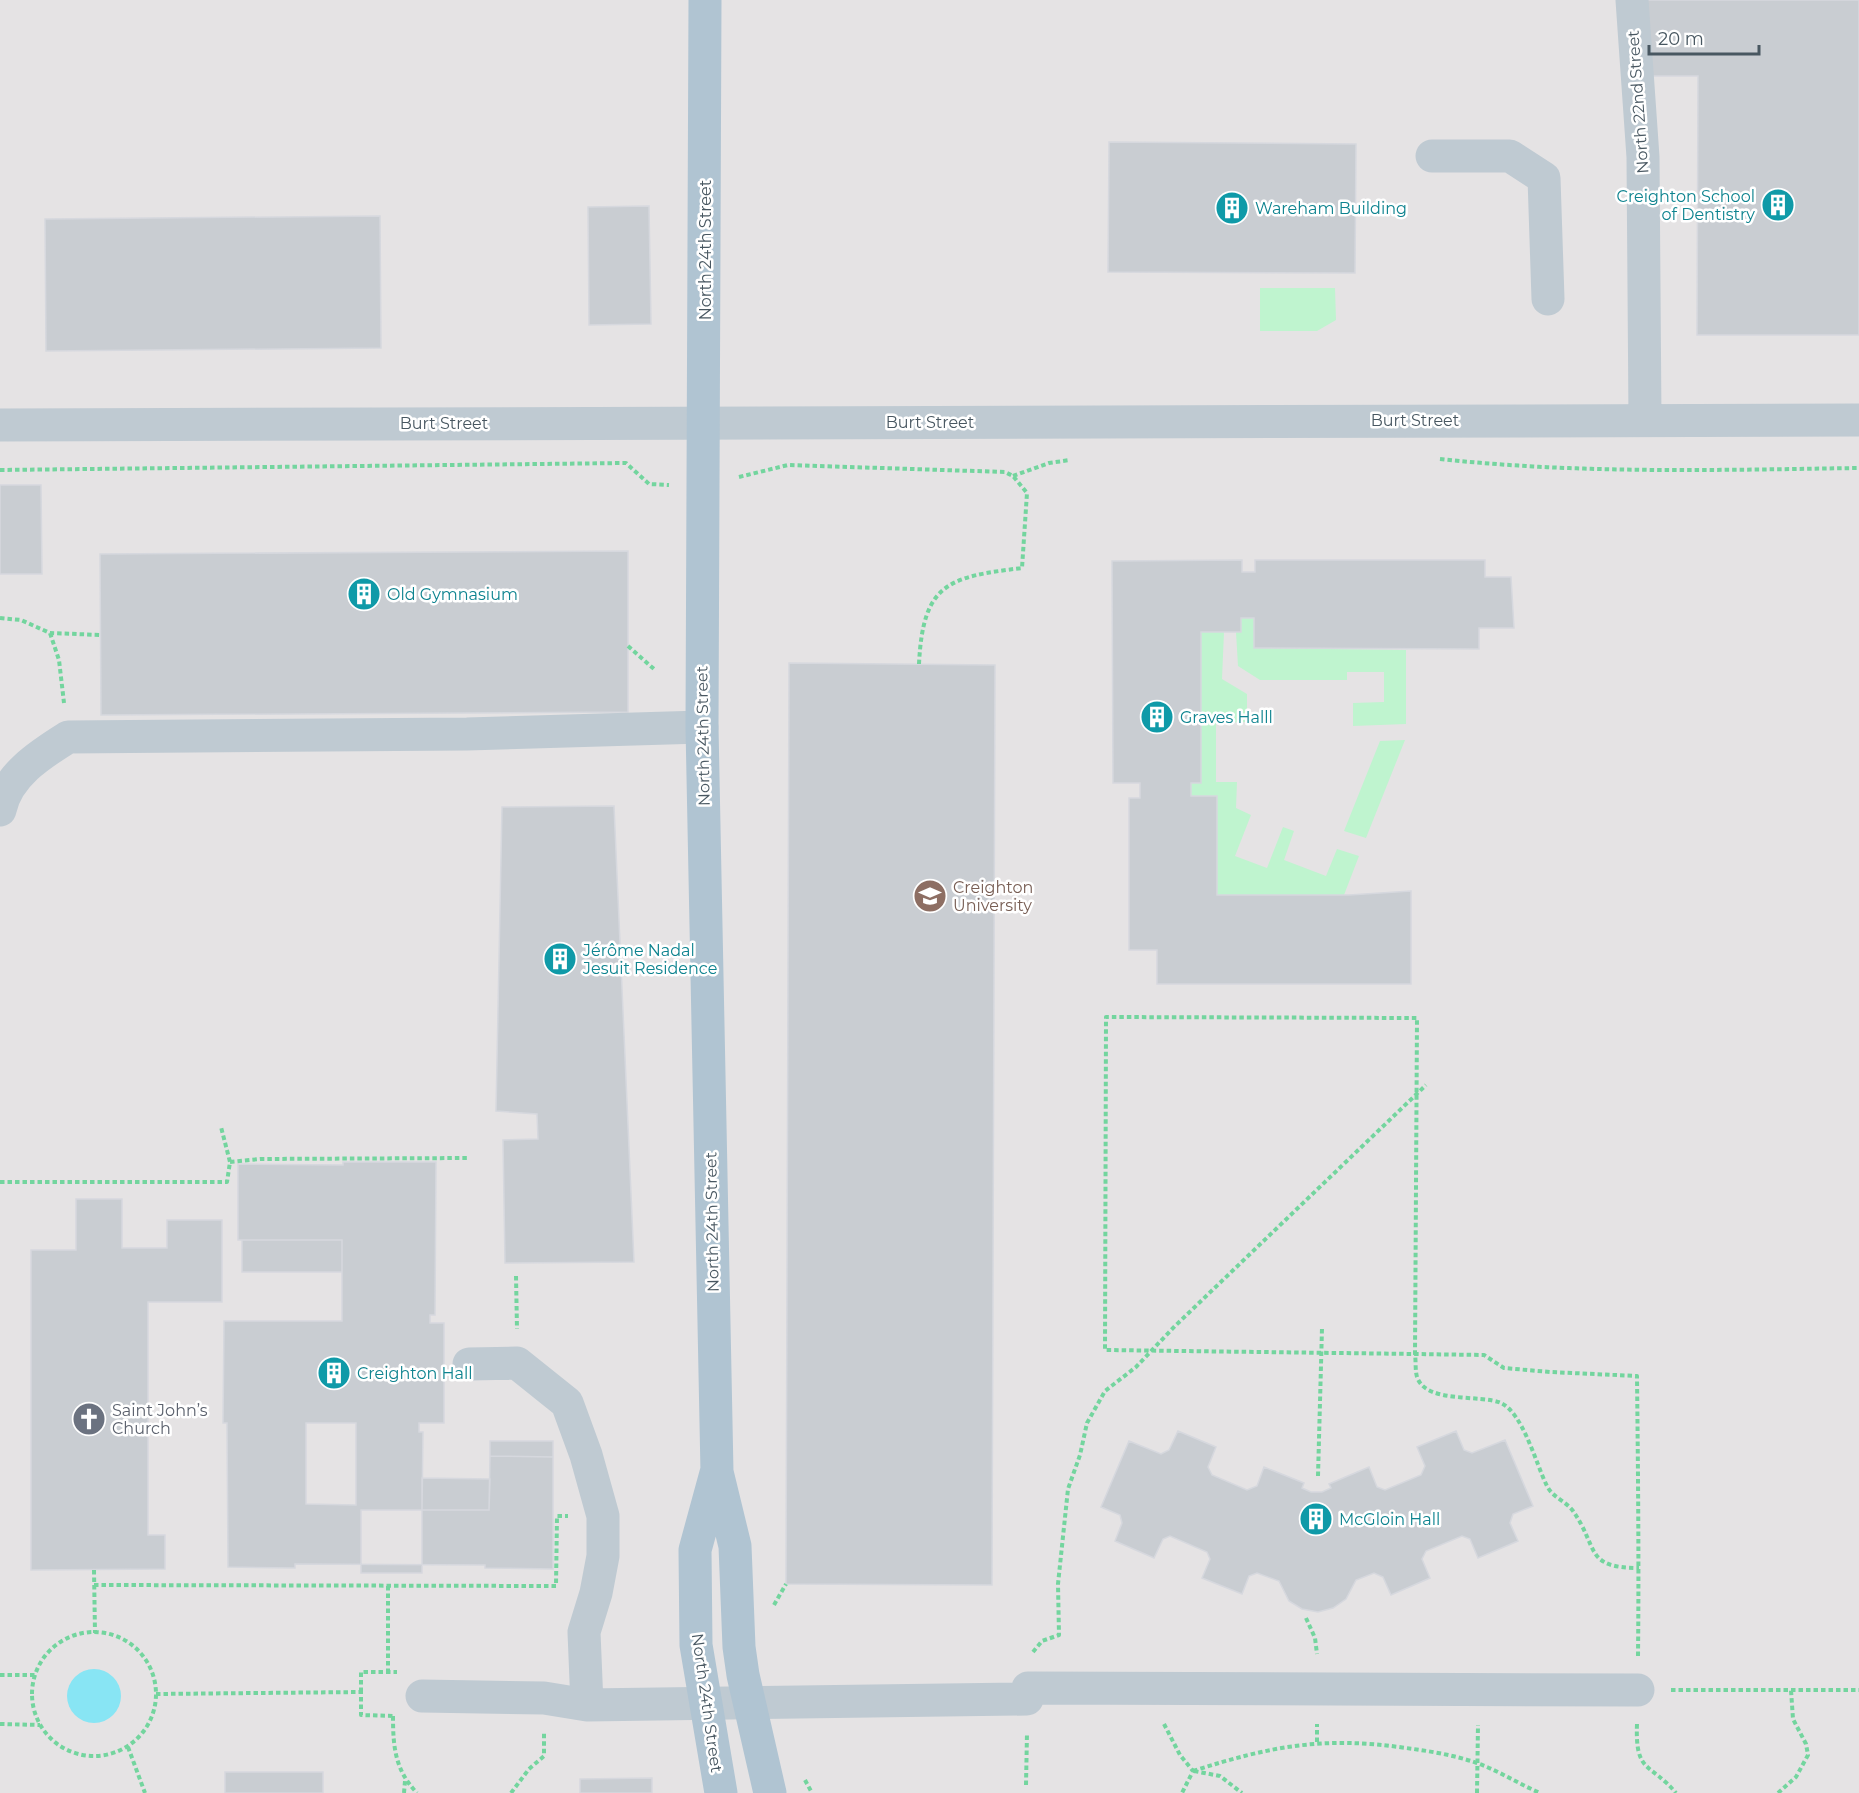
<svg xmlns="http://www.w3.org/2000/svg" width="1859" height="1793" viewBox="0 0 1859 1793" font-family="Montserrat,sans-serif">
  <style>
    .education { fill: #e5e3e4 }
    .green { fill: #bff4cf }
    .water { fill: #88e5f4 }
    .building { fill: #c9cdd2; stroke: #d6d8de; stroke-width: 1.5; fill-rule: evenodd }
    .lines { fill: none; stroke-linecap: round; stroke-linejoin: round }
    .path { stroke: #73d59e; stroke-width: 4; stroke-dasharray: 4.5 3; stroke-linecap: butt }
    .minor { stroke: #bfcad2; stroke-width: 33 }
    .major { stroke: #b0c4d2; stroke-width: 33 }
    .labels { text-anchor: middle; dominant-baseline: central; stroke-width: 5; stroke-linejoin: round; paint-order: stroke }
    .street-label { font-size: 16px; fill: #485761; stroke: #fff }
    .culture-label { font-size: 16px; fill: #0d838f; stroke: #fff; text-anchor: start }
    .education-label { font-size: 16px; fill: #785e54; stroke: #fff; text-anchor: start }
    .worship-label { font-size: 16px; fill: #5b616d; stroke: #fff; text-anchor: start }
  </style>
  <rect width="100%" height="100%" fill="#f4f2f2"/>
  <path class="education" d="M0,0H1859V1793H0Z"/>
  <path class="green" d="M1335,288L1336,320L1317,331H1260V288Z
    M1241,618H1254V648L1406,650V724L1353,726V703L1384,702V672H1347V680H1260L1238,666L1236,632Z
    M1201,632H1224L1222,679L1247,694V722L1216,723V782H1237L1236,808L1251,815L1235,856L1267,868L1283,827L1294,831L1284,860L1326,876L1337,849L1359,856L1344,895H1217V796H1191V783H1201Z
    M1405,740L1366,838L1344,831L1380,741Z"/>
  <path class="water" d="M67 1696a27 27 0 1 1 54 0a27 27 0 1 1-54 0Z"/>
  <path class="building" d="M1647,0H1859V335H1697L1698,76H1647Z
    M1109,142L1356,144L1355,273L1108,272Z
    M649,206L651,324L589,325L588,207Z
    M380,216L381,348L46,351L45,219Z
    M0,485H41L42,574H0Z
    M628,551V712L101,715L100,554Z
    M1242,560V572H1255V560H1485V577H1511L1514,628H1479V649L1254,648V618H1241V632H1201V783H1191V796H1217V895H1349L1411,891V984H1157V950H1129V798H1140V783H1113L1112,561Z
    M789,663L995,665L992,1585L786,1584Z
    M614,806L634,1262L505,1263L503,1140L538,1139L537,1114L496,1111L502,807Z
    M343,1162H436L435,1315H430V1323H444V1423H419V1432H423L422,1510H489L490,1456L553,1457V1569L485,1568V1565L295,1564V1568L228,1567L227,1423H223L224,1321H342V1240H238V1164L343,1165ZM306,1423H356V1505L306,1504Z
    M76,1199H122V1248H167V1220H222V1302H148V1535H165V1569L31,1570V1250H76Z
    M242,1240H342V1272H242Z
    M1178,1431L1216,1447L1208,1467L1212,1475L1247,1490L1257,1486L1264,1467L1304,1483L1302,1488L1311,1492H1322L1331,1488L1329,1484L1369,1467L1377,1487L1385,1490L1421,1475L1425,1466L1417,1447L1456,1431L1464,1450L1472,1453L1505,1440L1533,1506L1513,1514L1510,1523L1518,1541L1478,1558L1470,1539L1462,1536L1426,1551L1422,1559L1430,1578L1391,1595L1383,1577L1374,1573L1356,1580L1346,1599L1333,1608L1318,1612L1302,1609L1289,1601L1279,1581L1257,1573L1249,1576L1242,1594L1202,1578L1210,1559L1207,1552L1170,1536L1163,1539L1154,1558L1115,1541L1122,1523L1120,1515L1101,1507L1129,1441L1161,1454L1169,1450Z
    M490,1441H553V1457L490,1456Z
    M422,1478L490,1479L489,1510H422Z
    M361,1510H422V1573H361Z
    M225,1772H323V1793H225Z
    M652,1778V1793H580V1779Z"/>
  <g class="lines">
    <path class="path" d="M1440,459C1579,474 1719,470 1859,468
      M0,470L626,463L649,484L669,485
      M1013,476L1049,463L1070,460
      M739,477L788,465L1005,472L1013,476L1027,493L1022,568C948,577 923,583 919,664
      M0,618L21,620L50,633L101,635
      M50,633L59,660L64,703
      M628,646L654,669
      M230,1162L260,1159L468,1158
      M0,1182H227L230,1162L221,1127
      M516,1276L517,1329
      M1318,1476L1322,1328
      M94,1570L95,1633
      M94,1585L556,1586L557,1516H568
      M388,1586V1671
      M774,1605L786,1584
      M1306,1618L1315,1638L1317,1654
      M32 1694a62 62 0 1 1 124 0a62 62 0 1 1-124 0Z
      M1033,1652L1042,1641L1059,1635L1058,1584L1068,1489L1080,1455L1087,1423L1105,1391L1136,1367L1175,1326L1426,1085
      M1638,1656C1639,1563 1638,1469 1637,1376L1550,1372L1504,1368L1484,1355L1415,1354L1105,1350L1106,1017L1417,1018L1415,1354C1416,1361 1415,1370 1417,1377C1426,1404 1480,1394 1501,1403C1523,1413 1536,1464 1547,1486C1553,1498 1566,1501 1573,1511C1599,1548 1584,1568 1639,1568
      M0,1675H35
      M1671,1690H1859
      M361,1692V1672H397
      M156,1694L361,1692V1715L395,1716
      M393,1716C393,1747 395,1770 417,1793
      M0,1724L40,1725
      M1164,1724L1180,1755L1193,1771L1182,1793
      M1637,1724C1635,1774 1650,1762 1676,1793
      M1317,1742V1724
      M128,1747L145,1793
      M1193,1771C1271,1746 1324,1736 1406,1748C1429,1751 1454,1755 1477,1763C1499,1771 1519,1784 1540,1793
      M1194,1771L1220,1776L1242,1793
      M805,1780L812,1793
      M1026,1785L1027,1733
      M404,1793L405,1781
      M511,1793L529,1769L544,1756V1732
      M1477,1793L1478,1725
      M1778,1793L1796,1777L1808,1755L1806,1744L1793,1719L1791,1690"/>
    <path class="minor" d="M1632,0L1643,157L1645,419
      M1432,156H1510L1544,178L1548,299
      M0,425L1859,420
      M0,810C7,775 41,754 68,737L467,734L702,727
      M469,1364L517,1363L567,1403L586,1455L603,1516V1556L596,1593L584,1632L587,1705
      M422,1696L544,1698L587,1705L1027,1699L1028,1688L1638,1690"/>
    <path class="major" d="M705,0L702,727L717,1472L735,1546L739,1647L743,1675L770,1793
      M716,1473L695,1550L696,1645L721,1793"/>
  </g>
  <defs>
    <symbol id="building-disc" viewBox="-11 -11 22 22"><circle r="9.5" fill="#0f9aa8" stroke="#fff"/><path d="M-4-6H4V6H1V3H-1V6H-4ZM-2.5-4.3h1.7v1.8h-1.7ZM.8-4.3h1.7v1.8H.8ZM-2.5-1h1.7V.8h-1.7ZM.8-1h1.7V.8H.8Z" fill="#fff"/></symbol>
    <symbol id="university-disc" viewBox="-11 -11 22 22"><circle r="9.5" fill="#8d6e63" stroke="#fff"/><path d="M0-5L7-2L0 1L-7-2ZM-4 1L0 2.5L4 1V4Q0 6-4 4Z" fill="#fff"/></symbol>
    <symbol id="church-disc" viewBox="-11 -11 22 22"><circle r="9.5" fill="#6b7280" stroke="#fff"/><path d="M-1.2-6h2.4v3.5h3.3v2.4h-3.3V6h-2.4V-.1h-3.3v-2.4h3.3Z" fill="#fff"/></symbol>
  </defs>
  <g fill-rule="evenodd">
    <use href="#building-disc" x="1759" y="186" width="38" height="38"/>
    <use href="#building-disc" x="1213" y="189" width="38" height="38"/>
    <use href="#building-disc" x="345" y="575" width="38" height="38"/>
    <use href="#building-disc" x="1138" y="698" width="38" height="38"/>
    <use href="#university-disc" x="911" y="877" width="38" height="38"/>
    <use href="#building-disc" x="541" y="940" width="38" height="38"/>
    <use href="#building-disc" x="315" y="1354" width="38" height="38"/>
    <use href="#church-disc" x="70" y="1400" width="38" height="38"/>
    <use href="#building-disc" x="1297" y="1500" width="38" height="38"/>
  </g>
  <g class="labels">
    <g class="street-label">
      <text transform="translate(1638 102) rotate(-94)">North 22nd Street</text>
      <text transform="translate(705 250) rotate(-90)">North 24th Street</text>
      <text x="1415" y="420">Burt Street</text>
      <text x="930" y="422">Burt Street</text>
      <text x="444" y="423">Burt Street</text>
      <text transform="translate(703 736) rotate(-91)">North 24th Street</text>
      <text transform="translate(712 1222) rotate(-91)">North 24th Street</text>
      <text transform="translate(707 1703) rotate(82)">North 24th Street</text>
    </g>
    <g class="culture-label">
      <text x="1755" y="196" text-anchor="end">Creighton School<tspan x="1755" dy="18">of Dentistry</tspan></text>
      <text x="1255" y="208">Wareham Building</text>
      <text x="387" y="594">Old Gymnasium</text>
      <text x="1180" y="717">Graves Halll</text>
      <text x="583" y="950">Jérôme Nadal<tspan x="583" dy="18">Jesuit Residence</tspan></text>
      <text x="357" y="1373">Creighton Hall</text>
      <text x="1339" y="1519">McGloin Hall</text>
    </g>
    <g class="education-label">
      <text x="953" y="887">Creighton<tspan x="953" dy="18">University</tspan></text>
    </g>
    <g class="worship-label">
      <text x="112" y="1410">Saint John’s<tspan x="112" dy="18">Church</tspan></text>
    </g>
  </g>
  <path d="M1649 45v9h110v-9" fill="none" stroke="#485761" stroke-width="3"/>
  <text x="1658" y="45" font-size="18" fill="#485761" stroke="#ffffff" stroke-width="4.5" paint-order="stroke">20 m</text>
</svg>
